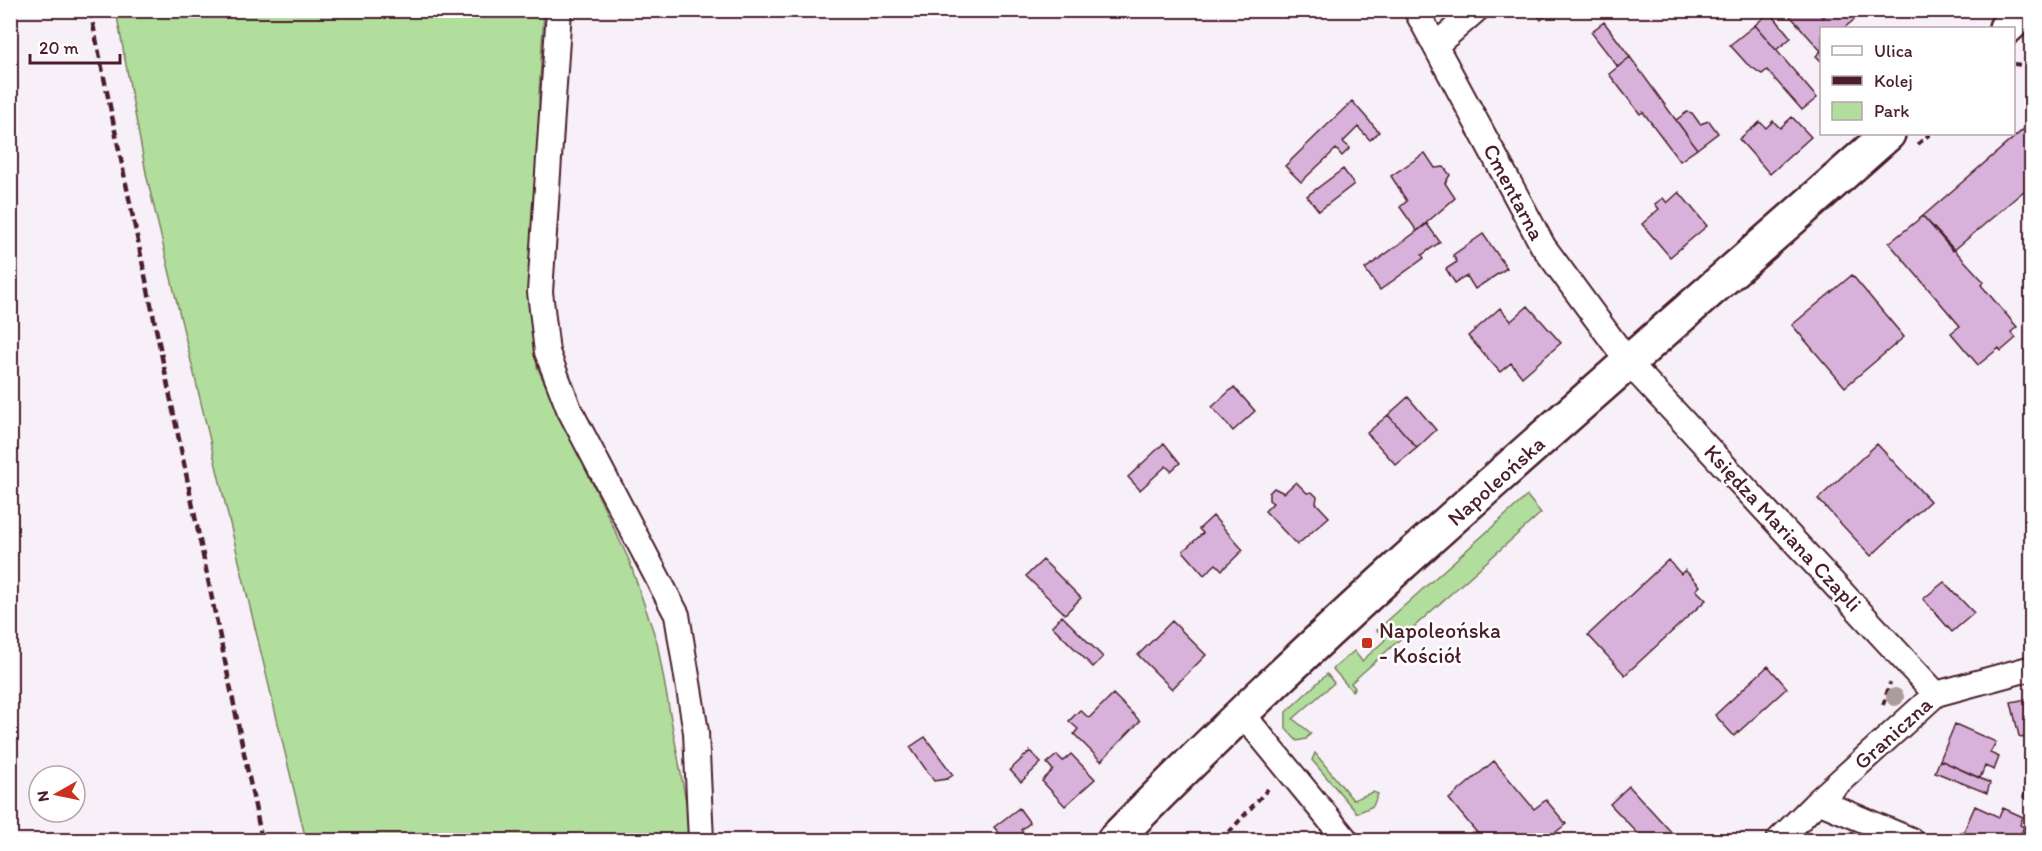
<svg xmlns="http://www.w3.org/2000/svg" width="2042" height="851" viewBox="0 0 2042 851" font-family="Itim,sans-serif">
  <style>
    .green { fill: #b1de9c; stroke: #7e7e64; stroke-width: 1.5 }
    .building { fill: #d9b2db; stroke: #4a1f2b; stroke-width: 1.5 }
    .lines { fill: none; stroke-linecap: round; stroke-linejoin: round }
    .street-casing { stroke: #4a1f2b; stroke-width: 28 }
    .secondary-casing { stroke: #4a1f2b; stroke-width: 38 }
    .path { stroke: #4a1f2b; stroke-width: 4; stroke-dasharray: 6 4.5; stroke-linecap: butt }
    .street { stroke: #fff; stroke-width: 24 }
    .secondary { stroke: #fff; stroke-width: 33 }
    .rail { stroke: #4a1f2b; stroke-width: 4.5; stroke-dasharray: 9 4.5; stroke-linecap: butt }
    .tree { fill: #a99c9a }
    .poi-dot { fill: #c8321e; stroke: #fff; stroke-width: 2 }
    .labels { text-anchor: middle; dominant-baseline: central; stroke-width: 5; stroke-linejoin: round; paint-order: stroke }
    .street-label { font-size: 22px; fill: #4a1f2b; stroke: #fff }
    .poi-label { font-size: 22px; fill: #4a1f2b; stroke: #fff; text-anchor: start }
  </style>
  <rect width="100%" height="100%" fill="#f7f0f8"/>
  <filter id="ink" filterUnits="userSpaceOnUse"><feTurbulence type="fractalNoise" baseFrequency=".0167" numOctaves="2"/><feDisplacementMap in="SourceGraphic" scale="12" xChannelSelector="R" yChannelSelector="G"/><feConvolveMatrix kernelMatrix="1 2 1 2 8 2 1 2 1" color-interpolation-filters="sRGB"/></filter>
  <g filter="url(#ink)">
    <path class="green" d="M116,11H544L539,95L537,367L629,560L657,642L693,840H306L147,178Z
      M1527,496L1541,513L1351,683L1355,688L1352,691L1333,669L1354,651L1362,661L1385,640L1377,630Z
      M1327,674L1334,683L1293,719L1311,733L1306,739L1297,741L1286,729V712Z
      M1315,753L1353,800L1373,792L1378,794L1373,806L1357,813L1312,760Z"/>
    <path class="building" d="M1533,10H1553L1541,20Z
      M1785,10H1816L1823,18L1831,10H1866L1844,28H1822V62L1816,56L1821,51Z
      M1770,12L1791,38L1776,50L1755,25Z
      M1604,22L1630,57L1618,67L1591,32Z
      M1755,25L1817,98L1802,110L1767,70L1762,74L1747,64L1730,45Z
      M1630,57L1697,149L1680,161L1643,112L1640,114L1609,74Z
      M10,63L17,81L10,83Z
      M1352,101L1379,132L1370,140L1358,127L1343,142L1350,148L1342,156L1336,149L1301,182L1285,166Z
      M1687,112L1692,113L1700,124L1709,121L1718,133L1697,149L1676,120Z
      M1792,117L1811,137L1770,174L1739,139L1760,122L1766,128L1773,121L1780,128Z
      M2032,122V184L1953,251L1923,216Z
      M1425,153L1435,168L1444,167L1450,175L1445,183L1455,198L1417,231L1400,207L1407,201L1391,176Z
      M1343,169L1354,184L1319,211L1307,196Z
      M1679,192L1707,226L1670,257L1642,224L1659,209L1655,204L1663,198L1667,203Z
      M1923,216L1984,282L1981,285L2017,327L2011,332L2016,338L2001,351L1999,348L1978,365L1951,333L1960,326L1889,243Z
      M1427,224L1440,242L1422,255L1424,258L1380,290L1365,269Z
      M1483,234L1507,268L1475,289L1467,276L1455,283L1446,269L1457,262L1453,255Z
      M1852,275L1904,337L1845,387L1792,325Z
      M1528,306L1561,343L1522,377L1511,363L1500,372L1468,336L1500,308L1511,321Z
      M1234,387L1255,411L1233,431L1212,407Z
      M1408,397L1436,430L1417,448L1388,415Z
      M1388,415L1417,448L1396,465L1367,433Z
      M1164,443L1180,463L1171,471L1166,466L1140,490L1128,477Z
      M1877,444L1930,501L1871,556L1818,499Z
      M1296,482L1307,493L1312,492L1317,497L1316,503L1329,517L1297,545L1265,511L1273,503L1269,500V493L1274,488L1284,493Z
      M1213,516L1243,550L1222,570L1216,564L1204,575L1183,551L1203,533L1199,529Z
      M2032,528V580L2024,529Z
      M1043,560L1081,598L1065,614L1026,576Z
      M1668,560L1681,574L1685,570L1700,586L1696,590L1706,600L1625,675L1588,635Z
      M1944,582L1974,613L1952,632L1923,599Z
      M1062,616L1103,657L1093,667L1052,626Z
      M1172,621L1206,655L1172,689L1138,655Z
      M1768,666L1787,688L1734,736L1715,715Z
      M1113,694L1140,721L1101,761L1074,734L1078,729L1069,721L1080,710L1089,718Z
      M2032,698V736L2024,738L2019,736L2011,702Z
      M1955,724L1996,742L1990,753L1999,757L1994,770L1985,766L1980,778L1940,760Z
      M925,737L953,775L947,779L934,781L910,747Z
      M1030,751L1041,763L1021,782L1010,770Z
      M1071,754L1095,779L1065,806L1042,781L1053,770L1047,763L1057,755L1063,761Z
      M1940,760L1990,783L1987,793L1935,772Z
      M1494,761L1534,809L1546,800L1566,824L1546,840H1483L1449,799Z
      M2032,778V800L2023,797Z
      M1629,786L1673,834L1666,840H1644L1610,804Z
      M1975,806L1999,817L2003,808L2023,817L2020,825L2024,827L2018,840H1960Z
      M1019,808L1030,823L1021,830L1029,840H1005L994,827Z"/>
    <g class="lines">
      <defs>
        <path id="street" d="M559,10L540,292L547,352L569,409L677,615L696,732L701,840
          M1416,10L1543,246L1629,363L1936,694
          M1436,45L1476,10
          M1241,712L1346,840
          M1818,801L1911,840
          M1779,840L1818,801L1936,694L2032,668"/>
        <path id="secondary" d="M2006,28L2026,10
          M1114,840C1358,590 1627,366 1888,134"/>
      </defs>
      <use href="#street" class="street-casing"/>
      <use href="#secondary" class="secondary-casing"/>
      <path class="path" d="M2014,64L2032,66
        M1918,144L1930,134
        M1883,705L1890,683
        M1222,840L1268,789"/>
      <use href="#street" class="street"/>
      <use href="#secondary" class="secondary"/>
      <path class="rail" d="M90,10L262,840"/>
    </g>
    <circle class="tree" cx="1895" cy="697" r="9"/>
  </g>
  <rect class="poi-dot" x="1361" y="637" width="12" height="12" rx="3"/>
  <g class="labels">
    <g class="street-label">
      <text transform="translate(1514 192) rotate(62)">Cmentarna</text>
      <text transform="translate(1496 481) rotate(-42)">Napoleońska</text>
      <text transform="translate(1783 528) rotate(47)">Księdza Mariana Czapli</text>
      <text transform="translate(1893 733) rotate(-42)">Graniczna</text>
    </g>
    <g class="poi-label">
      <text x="1379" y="630">Napoleońska<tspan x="1379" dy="25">- Kościół</tspan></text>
    </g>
  </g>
  <rect width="2042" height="851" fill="none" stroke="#fff" stroke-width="36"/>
  <rect x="18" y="18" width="2006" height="815" fill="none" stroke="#4a1f2b" stroke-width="2" filter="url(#ink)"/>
  <rect x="1820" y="27" width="195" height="108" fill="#ffffff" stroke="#b7a5aa" stroke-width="1.5"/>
  <rect x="1832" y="46" width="30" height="9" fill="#ffffff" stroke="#b7a5aa" stroke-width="1.5"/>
  <text x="1874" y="57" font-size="18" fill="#4a1f2b">Ulica</text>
  <rect x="1832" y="76" width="30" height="9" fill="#4a1f2b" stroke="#b7a5aa" stroke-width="1.5"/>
  <text x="1874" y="87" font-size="18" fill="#4a1f2b">Kolej</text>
  <rect x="1832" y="102" width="30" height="18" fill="#b1de9c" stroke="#b7a5aa" stroke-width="1.5"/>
  <text x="1874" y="117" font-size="18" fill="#4a1f2b">Park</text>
  <g transform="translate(57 794) rotate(261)"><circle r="28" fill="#ffffff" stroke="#b7a5aa" stroke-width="1.5"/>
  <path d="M0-4.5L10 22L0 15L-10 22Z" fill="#c8321e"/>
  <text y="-9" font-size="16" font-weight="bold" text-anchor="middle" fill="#4a1f2b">N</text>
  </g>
  <path d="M30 54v9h90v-9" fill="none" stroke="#4a1f2b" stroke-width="3"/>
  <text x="39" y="54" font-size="18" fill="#4a1f2b" stroke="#ffffff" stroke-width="4.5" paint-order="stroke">20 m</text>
</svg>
